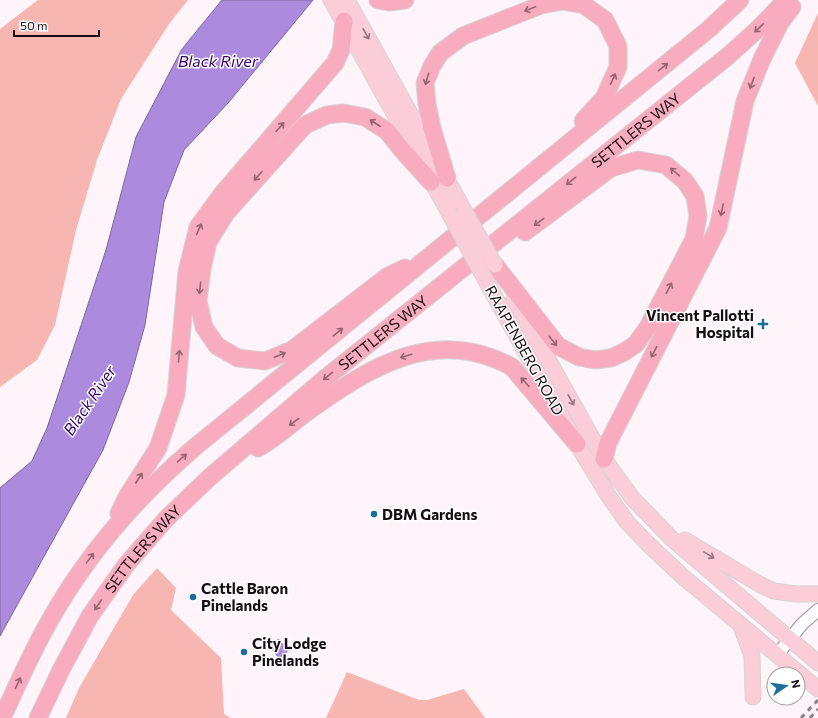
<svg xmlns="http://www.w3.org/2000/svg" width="818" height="718" viewBox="0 0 818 718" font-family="Commissioner,sans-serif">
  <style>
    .green { fill: #f7b6b1 }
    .water { fill: #ac8add; stroke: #7f65a0 }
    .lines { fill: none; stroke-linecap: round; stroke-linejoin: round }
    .minor-casing { stroke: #a38d99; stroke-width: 14 }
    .major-casing { stroke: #d5d4d4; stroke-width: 17 }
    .highway-casing { stroke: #d5d4d4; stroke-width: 19 }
    .minor { stroke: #fff; stroke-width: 12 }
    .major { stroke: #fbcdd9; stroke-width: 15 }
    .highway { stroke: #f9acbf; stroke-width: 17 }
    .rail { stroke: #8b8287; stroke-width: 3; stroke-dasharray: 5 5; stroke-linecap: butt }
    .major-bridge-casing { stroke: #d5d4d4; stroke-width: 17; stroke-linecap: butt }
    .major-bridge { stroke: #fbcdd9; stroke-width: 15 }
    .oneway { stroke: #936571 }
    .oneway2 { stroke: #94777f }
    .poi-dot { fill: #1b6d9e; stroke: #fff; stroke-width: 1.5 }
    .labels { text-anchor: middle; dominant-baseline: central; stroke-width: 3; stroke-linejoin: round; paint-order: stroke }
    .street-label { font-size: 15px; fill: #160e12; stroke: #fff }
    .poi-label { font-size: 15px; font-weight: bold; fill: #160e12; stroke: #fff; text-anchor: start }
    .water-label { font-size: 16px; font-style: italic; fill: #3c0168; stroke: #fff }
  </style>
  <rect width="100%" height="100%" fill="#fef4f9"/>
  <path class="green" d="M38,0H188L169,24L121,99L97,160L76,230L55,325L37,360L0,387V29Z
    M818,13V106L795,63Z
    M157,568L176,588L171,610L221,658L224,714L231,718H66L79,688L133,595Z
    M347,672L419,700H427L464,689L485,718H326Z"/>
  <path class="water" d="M222,0H313L228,103L184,150L164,202L145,325L129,382L103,450L0,636V488L32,461L47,428L106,250L136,137L182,49Z
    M279,639L287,651L286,655L282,658L278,657L269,645Z"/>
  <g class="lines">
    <defs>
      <path id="minor" d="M777,655L802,624L818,610"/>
      <path id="major" d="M331,0L448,211
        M347,0L465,212
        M490,288L577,444L608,495L627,522L647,543L682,576L818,689
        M514,299L604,459L633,499L672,539L818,663
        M685,540L759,584L774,591L796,594H818
        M742,629L752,656L753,697"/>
      <g id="highway">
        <path d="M378,0L389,2L405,0"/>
        <path d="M447,178L432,128L427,104L425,83L432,66L440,53L463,36L541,5L563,1L584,5L605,20L618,46V67L604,98L583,121"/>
        <path d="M495,265L558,346L579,357L595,360L611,358L624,352L636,344L648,327L694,239L698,216L695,196L685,181L666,165L638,160L611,168L525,232"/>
        <path d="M405,268L388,276L292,350L265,361L238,358L217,346L204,327L198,301L202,269L208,242L226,213L305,125L327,115L343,113L365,117L387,131L402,150L431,182"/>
        <path d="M258,448C276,438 291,424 307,412C370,367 435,325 512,367L577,444"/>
        <path d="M604,459L608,443L718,228L745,101L762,59L780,23L792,7"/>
        <path d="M119,513L128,495L158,448L176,395L187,271L198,227L222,194L335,63L341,50L344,21"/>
        <path d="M2,718C17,686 31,653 49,622C86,555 137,497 195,447L709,29L740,0"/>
        <path id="s1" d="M38,718L61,670L90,616L126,565L166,519L210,477L322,381L728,56L759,28L786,0"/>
      </g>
    </defs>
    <use href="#minor" class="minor-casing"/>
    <use href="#major" class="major-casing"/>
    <use href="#highway" class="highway-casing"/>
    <use href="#minor" class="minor"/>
    <use href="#major" class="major"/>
    <use href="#highway" class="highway"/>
    <path class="rail" d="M801,718L818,700
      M810,718L818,709"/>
    <defs>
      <path id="major-bridge" d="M448,211L490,288
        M465,212L495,265"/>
    </defs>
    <use href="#major-bridge" class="major-bridge-casing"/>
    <use href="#major-bridge" class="major-bridge"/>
  </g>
  <defs><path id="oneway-shaft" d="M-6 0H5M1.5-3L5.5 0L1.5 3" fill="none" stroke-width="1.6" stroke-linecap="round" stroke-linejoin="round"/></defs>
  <g class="oneway">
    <use href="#oneway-shaft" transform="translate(530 9) rotate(158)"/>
    <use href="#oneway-shaft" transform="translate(759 28) rotate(136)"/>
    <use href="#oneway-shaft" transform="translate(663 67) rotate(-39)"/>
    <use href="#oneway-shaft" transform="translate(427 79) rotate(107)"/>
    <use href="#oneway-shaft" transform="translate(613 79) rotate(-65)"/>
    <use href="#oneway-shaft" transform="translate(752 83) rotate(111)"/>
    <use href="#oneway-shaft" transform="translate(375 123) rotate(-147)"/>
    <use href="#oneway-shaft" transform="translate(280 127) rotate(-49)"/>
    <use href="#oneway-shaft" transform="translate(675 172) rotate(-140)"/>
    <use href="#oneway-shaft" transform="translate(258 176) rotate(132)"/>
    <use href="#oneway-shaft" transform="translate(571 181) rotate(141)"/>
    <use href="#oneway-shaft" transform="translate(722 210) rotate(102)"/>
    <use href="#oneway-shaft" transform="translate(539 222) rotate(143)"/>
    <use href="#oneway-shaft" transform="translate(199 229) rotate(-66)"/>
    <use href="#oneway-shaft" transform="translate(200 288) rotate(96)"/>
    <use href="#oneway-shaft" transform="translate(669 288) rotate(-63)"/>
    <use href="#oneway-shaft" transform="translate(338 332) rotate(-39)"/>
    <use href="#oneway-shaft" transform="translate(553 341) rotate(51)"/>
    <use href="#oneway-shaft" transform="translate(654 352) rotate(117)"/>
    <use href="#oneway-shaft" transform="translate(280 355) rotate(-23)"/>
    <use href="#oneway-shaft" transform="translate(179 356) rotate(-85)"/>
    <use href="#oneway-shaft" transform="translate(406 356) rotate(163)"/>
    <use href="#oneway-shaft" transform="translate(328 376) rotate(141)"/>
    <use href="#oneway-shaft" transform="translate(525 382) rotate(-132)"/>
    <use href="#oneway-shaft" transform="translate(294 422) rotate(143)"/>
    <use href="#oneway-shaft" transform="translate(182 458) rotate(-41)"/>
    <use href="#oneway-shaft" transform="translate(139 478) rotate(-57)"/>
    <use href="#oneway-shaft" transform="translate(90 558) rotate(-54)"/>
    <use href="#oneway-shaft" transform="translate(98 605) rotate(123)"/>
    <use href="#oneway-shaft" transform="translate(18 683) rotate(-65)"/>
  </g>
  <g class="oneway2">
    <use href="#oneway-shaft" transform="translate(366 34) rotate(61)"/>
    <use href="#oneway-shaft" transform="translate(571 400) rotate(61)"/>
    <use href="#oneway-shaft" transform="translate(709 555) rotate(31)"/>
  </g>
  <g class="poi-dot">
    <path d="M761 318h4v4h4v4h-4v4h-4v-4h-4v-4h4z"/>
    <circle cx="374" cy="514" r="4"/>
    <circle cx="193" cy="597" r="4"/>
    <circle cx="244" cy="652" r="4"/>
  </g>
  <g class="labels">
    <g class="street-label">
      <text stroke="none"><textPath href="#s1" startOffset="848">SETTLERS WAY</textPath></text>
      <text stroke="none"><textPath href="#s1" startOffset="524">SETTLERS WAY</textPath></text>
      <text transform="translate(525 350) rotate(61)">RAAPENBERG ROAD</text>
      <text stroke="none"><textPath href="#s1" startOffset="200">SETTLERS WAY</textPath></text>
    </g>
    <g class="poi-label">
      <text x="754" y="315" text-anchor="end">Vincent Pallotti<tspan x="754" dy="17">Hospital</tspan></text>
      <text x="382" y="514">DBM Gardens</text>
      <text x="201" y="588">Cattle Baron<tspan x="201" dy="17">Pinelands</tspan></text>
      <text x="252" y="643">City Lodge<tspan x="252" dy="17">Pinelands</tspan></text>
    </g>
    <g class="water-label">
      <text x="218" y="60">Black River</text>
      <text transform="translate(89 400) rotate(-56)">Black River</text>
    </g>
  </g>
  <g transform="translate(786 686) rotate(77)"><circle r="19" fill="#ffffff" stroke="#a29fa0"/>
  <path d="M0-3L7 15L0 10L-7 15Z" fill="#1b6d9e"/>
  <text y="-6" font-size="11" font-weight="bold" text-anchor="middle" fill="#160e12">N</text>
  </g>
  <path d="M14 30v6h85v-6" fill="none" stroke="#160e12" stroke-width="2"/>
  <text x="20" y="30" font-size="12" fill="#160e12" stroke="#ffffff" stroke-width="3" paint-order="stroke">50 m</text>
</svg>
